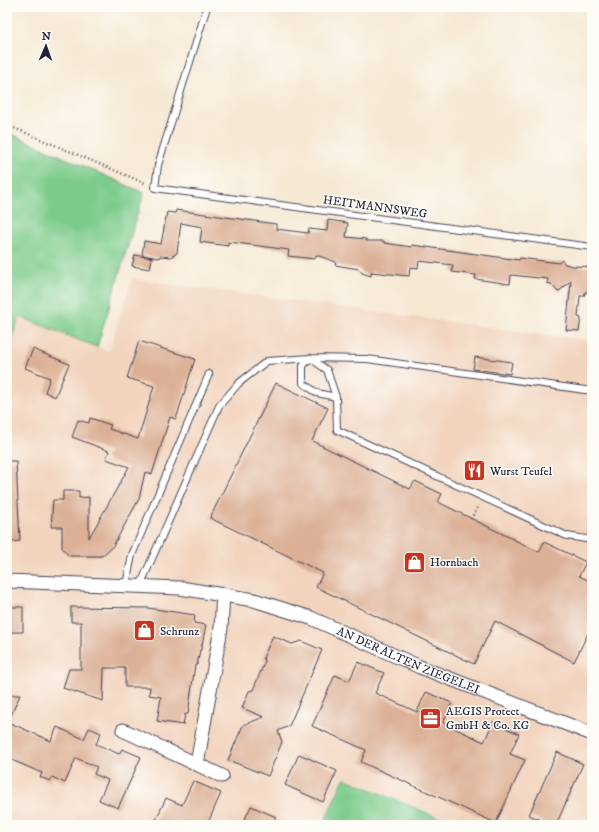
<svg xmlns="http://www.w3.org/2000/svg" width="599" height="832" viewBox="0 0 599 832" font-family="'IM FELL DW Pica',serif">
  <style>
    .built { fill: #f2d4be }
    .green { fill: #7bcb8b; stroke: #4e7663 }
    .building { fill: #dcb096 }
    .lines { fill: none; stroke-linecap: round; stroke-linejoin: round }
    .service-casing { stroke: #424052; stroke-width: 8 }
    .minor-casing { stroke: #424052; stroke-width: 15 }
    .path { stroke: #424052; stroke-width: 2.5; stroke-dasharray: 1 3; stroke-linecap: butt }
    .service { stroke: #fff; stroke-width: 6 }
    .minor { stroke: #fff; stroke-width: 13 }
    .labels { text-anchor: middle; dominant-baseline: central; stroke-width: 3; stroke-linejoin: round; paint-order: stroke }
    .street-label { font-size: 12px; fill: #22223b; stroke: #fdfcf7 }
    .poi-label { font-size: 12px; fill: #22223b; stroke: #fdfcf7; text-anchor: start }
  </style>
  <rect width="100%" height="100%" fill="#fdfcf7"/>
  <filter id="ink" filterUnits="userSpaceOnUse"><feTurbulence type="fractalNoise" baseFrequency=".025" numOctaves="2"/><feDisplacementMap in="SourceGraphic" scale="8" xChannelSelector="R" yChannelSelector="G"/><feConvolveMatrix kernelMatrix="1 2 1 2 8 2 1 2 1" color-interpolation-filters="sRGB"/></filter>
  <filter id="wash" filterUnits="userSpaceOnUse"><feTurbulence type="fractalNoise" baseFrequency=".012" numOctaves="4" result="noise"/><feDisplacementMap in="SourceGraphic" scale="16" xChannelSelector="R" yChannelSelector="G"/><feGaussianBlur stdDeviation="0.9" result="paint"/><feColorMatrix in="noise" values="0 0 0 0 0 0 0 0 0 0 0 0 0 0 0 0 0 1.4 0 .05"/><feComposite in="paint" operator="in"/></filter>
  <g filter="url(#wash)">
    <rect width="100%" height="100%" fill="#f6e9d4"/>
    <path class="built" d="M132,279L592,341V816L588,825H461L343,776L322,825H7V347L20,317L109,351Z"/>
    <path class="green" d="M7,132L144,193L97,347L20,317L7,347Z
      M344,778L456,825H323Z"/>
    <g id="blocks">
      <path class="building" d="M176,210L276,224V229L308,233L309,229L327,231L328,220L348,223L346,237L366,239V241H384V243L412,247V245L519,260L520,258L559,263L562,260L565,264L573,266L592,267V293L585,292L584,296H580L578,317L581,318L579,331L566,330L571,281L558,292L551,284L547,283L548,279L511,275L510,284L475,279L476,275L452,272L453,265L419,261L418,268L410,267L409,276L371,272V276L362,273L359,269L335,265L336,262L316,255L315,259L288,256L289,250L275,248L228,242V246L200,242L202,227L181,223L177,253L171,257L160,256L159,258L142,255L144,241L161,244L167,212L175,213Z
        M135,255L152,258L150,269L132,266Z
        M139,341L195,359L176,419L170,417L152,474L145,472L139,499L113,546L102,556H69L62,548V527H51L53,500H63V491H79V498L89,497V538L129,467L106,459L109,451L72,437L78,420L89,423L90,418L111,425L109,429L138,439L154,386L127,378Z
        M33,349L69,364L55,397L45,392L50,378L25,368Z
        M475,357L512,362L510,374L473,369Z
        M276,383L328,408L312,441L410,489L415,481L442,494L438,502L539,552L544,542L586,562L579,576L592,582V625L574,662L495,621L474,664L316,587L323,573L210,518Z
        M7,461H16L20,541L7,542Z
        M7,607H23V632H11V630H7Z
        M71,607L148,608L195,615L194,623L206,625L201,650H200L197,665H195L188,714H185L183,725L157,721L161,697L149,695L150,687H125V668H104L103,701L63,688L69,669H81V622H71Z
        M273,636L292,644L301,641L322,650L289,726L278,731L282,742L268,776L228,760L243,725L264,717L242,708L249,691L253,690L265,661L263,658Z
        M358,662L384,673L375,693L417,712L426,692L452,703L443,723L484,742L493,722L519,734L510,754L525,760L496,823L361,762L366,750L312,726L335,675L349,681Z
        M7,695H20L8,722L51,741L57,727L84,739L89,728L101,733L96,744L119,754L122,749L141,757L118,808L99,800L108,780L94,774L97,767L76,758L65,783L52,777L50,781L40,777L42,773L7,758Z
        M557,752L583,764L556,825H552L529,815Z
        M299,754L337,771L323,802L285,785Z
        M193,781L221,793L207,825H161L155,822L166,798L182,805Z
        M251,806L276,817L272,825H242Z"/>
    </g>
  </g>
  <g filter="url(#ink)">
    <use href="#blocks" fill-opacity="0" stroke="#424052" stroke-width="1"/>
    <g class="lines">
      <defs>
        <path id="service" d="M207,7L158,165L155,188L592,247
          M310,358L327,370L336,397L337,430L567,536L592,540
          M310,358L303,366V383L317,393L336,397
          M126,585L132,555L209,374
          M140,586L219,406L239,383L267,361L310,358L367,359L592,391"/>
        <g id="minor">
          <path id="s1" d="M7,581L180,588L254,600L311,618L420,667L592,734"/>
          <path d="M123,730L222,776"/>
          <path d="M197,764L221,628L223,594"/>
        </g>
      </defs>
      <use href="#service" class="service-casing"/>
      <use href="#minor" class="minor-casing"/>
      <path class="path" d="M7,125L147,184
        M471,519L479,505"/>
      <use href="#service" class="service"/>
      <use href="#minor" class="minor"/>
    </g>
  </g>
  <defs>
    <symbol id="restaurant-square" viewBox="-11 -11 22 22"><rect x="-9" y="-9" width="18" height="18" rx="4" fill="#c8321e" stroke="#fdfcf7"/><path d="M-5-6h1v4h1v-4h1v4h1v-4h1v5L-1.5 .5V6h-2V.5L-5-1ZM5-6V6H3V1.5H1.5Q1.5-4 5-6Z" fill="#fff"/></symbol>
    <symbol id="shop-square" viewBox="-11 -11 22 22"><rect x="-9" y="-9" width="18" height="18" rx="4" fill="#c8321e" stroke="#fdfcf7"/><path d="M-5-2.5h2.3a2.7 3.5 0 0 1 5.4 0H5L5.5 6h-11ZM-1.5-2.5h3a1.5 2.3 0 0 0-3 0Z" fill="#fff"/></symbol>
    <symbol id="office-square" viewBox="-11 -11 22 22"><rect x="-9" y="-9" width="18" height="18" rx="4" fill="#c8321e" stroke="#fdfcf7"/><path d="M-6-3h4V-5.5h4V-3h4V5H-6ZM-1-4.5V-3h2v-1.5ZM-6 0V1H6V0Z" fill="#fff"/></symbol>
  </defs>
  <g fill-rule="evenodd">
    <use href="#restaurant-square" x="462" y="458" width="25" height="25"/>
    <use href="#shop-square" x="402" y="550" width="25" height="25"/>
    <use href="#shop-square" x="132" y="618" width="25" height="25"/>
    <use href="#office-square" x="418" y="706" width="25" height="25"/>
  </g>
  <g class="labels">
    <g class="street-label">
      <text transform="translate(375 207) rotate(8)">HEITMANNSWEG</text>
      <text stroke="none"><textPath href="#s1" startOffset="414">AN DER ALTEN ZIEGELEI</textPath></text>
    </g>
    <g class="poi-label">
      <text x="490" y="471">Wurst Teufel</text>
      <text x="430" y="562">Hornbach</text>
      <text x="160" y="631">Schrunz</text>
      <text x="446" y="711">AEGIS Protect<tspan x="446" dy="14">GmbH &amp; Co. KG</tspan></text>
    </g>
  </g>
  <rect width="599" height="832" fill="none" stroke="#fdfcf7" stroke-width="24"/>
  <g transform="translate(46 46) rotate(2)" stroke="#fdfcf7" stroke-width="3" paint-order="stroke">
  <path d="M0-3L7 15L0 10L-7 15Z" fill="#22223b"/>
  <text y="-6" font-size="11" font-weight="bold" text-anchor="middle" fill="#22223b">N</text>
  </g>
</svg>
